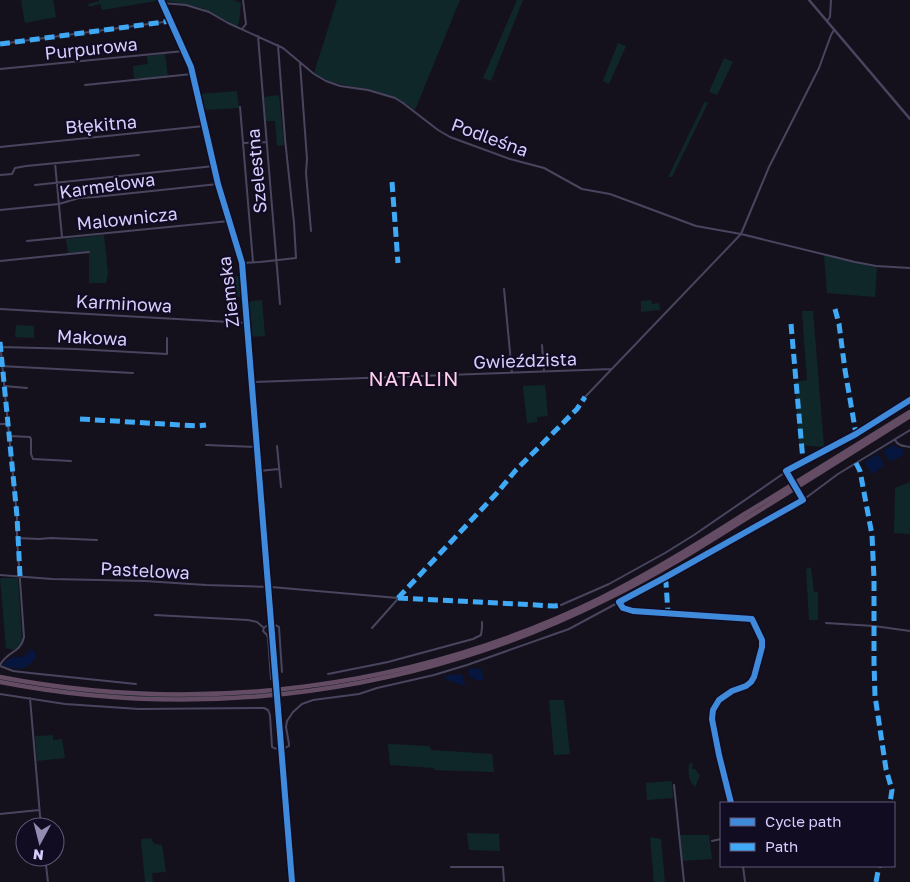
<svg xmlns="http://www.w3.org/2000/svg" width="910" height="882" viewBox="0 0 910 882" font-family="'Golos Text',sans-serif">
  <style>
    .green { fill: #10272a }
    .water { fill: #07163e }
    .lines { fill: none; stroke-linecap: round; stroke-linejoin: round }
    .stream { stroke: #07163e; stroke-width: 1 }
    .minor { stroke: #49455e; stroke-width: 2 }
    .tertiary { stroke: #49455e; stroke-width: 2.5 }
    .motorway { stroke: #644c64; stroke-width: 4.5 }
    .tertiary-bridge { stroke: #49455e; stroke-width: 2.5 }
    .quiet { stroke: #3fa9f5; stroke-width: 5; stroke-dasharray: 10 5; stroke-linecap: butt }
    .cycleway-casing { stroke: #120c22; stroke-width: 9 }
    .cycleway { stroke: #408adc; stroke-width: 6 }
    .labels { text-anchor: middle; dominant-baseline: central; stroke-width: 4.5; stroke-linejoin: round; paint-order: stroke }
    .street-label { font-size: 18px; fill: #d8cdff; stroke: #120c22 }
    .quarter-label { font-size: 20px; letter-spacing: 1px; fill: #ffcfe9; stroke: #120c22 }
  </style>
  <rect width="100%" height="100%" fill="#14111d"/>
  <path class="green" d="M23,0H53L56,17L25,23L21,1Z
    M99,0H155L156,1L102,10L100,4L89,7L88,4L99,1Z
    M163,0H233L241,3L239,23L237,26L202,8Z
    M337,0H460L415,110C402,101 390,95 375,91C352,85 336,87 314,73Z
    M517,0H523L491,81L483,78Z
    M618,43L626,46L609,84L603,81Z
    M165,54L168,77L143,79L142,78H134L133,66L148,64L147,56Z
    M724,58L733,62L717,95L709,92Z
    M237,91L239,108L203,110L200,94Z
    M279,95L284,145L277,146L275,121H266L264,97Z
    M705,101L708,103L672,177H668Z
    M104,235L108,274L106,283H89V251L68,253L66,239Z
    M824,255L877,268L875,297L827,293Z
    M239,276L241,297L229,298L227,277Z
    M262,300L265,336L250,337L247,302Z
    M651,300L652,304L659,303L660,310L641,312V301Z
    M802,311H813L824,447L799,445L795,382L807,380Z
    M16,325L34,326V338L15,337Z
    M545,385L548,416L537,417V422L527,423L523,386Z
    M910,482V534L894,533L895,488Z
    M811,567L814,592H818V620H809L806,569Z
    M0,578H18L22,641L19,646L14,650L6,648Z
    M0,679L162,696C207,696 251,694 295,689V691L251,695L186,698H162L88,693L0,680Z
    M549,700H564L570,754L554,755Z
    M53,735V740L62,739L65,758L37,761L35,736Z
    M388,744L429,746L431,750L492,754L494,772L434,770V768L390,765Z
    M693,763L692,769H695L700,776L695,787C688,781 688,772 689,764Z
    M672,781L673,798L647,800L646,783Z
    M467,833L499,834L500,851L469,850Z
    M680,835H709L712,859L682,861Z
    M650,837L661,839L665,882H654Z
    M151,838L154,844L162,845L166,872L152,873L153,882H145L141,839Z"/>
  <path class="water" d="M893,445L902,449L904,452L903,455L890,462L883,451Z
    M878,454L884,464L879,470L872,474L864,462Z
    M31,649L35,652L36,658C33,661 29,666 25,667C19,670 9,668 3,665C9,657 14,656 24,657Z
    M473,668L481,669L484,678L483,680H477L470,677L468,670Z
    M455,674L456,675L462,674L465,684L464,686L445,679V676Z"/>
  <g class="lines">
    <path class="stream" d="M202,691V688
      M203,704V706
      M203,710V711"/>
    <path class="minor" d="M163,3L186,5L209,12L228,23L283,48L314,74L326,81L340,86L368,90L395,98L403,103L438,130L450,137L510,159L544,168L582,189L610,194L696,226L741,234L855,262L876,266L910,268
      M827,21L830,17L831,0
      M242,29L246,24L243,0
      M258,36L280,304
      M0,44L171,21
      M300,63L307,159L306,173L311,231
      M0,69L184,51
      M85,85L192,74
      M240,107L253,262
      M244,143L266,142
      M0,147L204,126
      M55,163L62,237
      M0,175L12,174L15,168L26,166L139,155
      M35,185L214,166
      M0,210L59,204L79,198L95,197L218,184
      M27,241L229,221
      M0,261L89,252
      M242,263L260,262L296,258L294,223L285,139L278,45
      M504,289L512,373
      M0,309L247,323
      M0,342L17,516V538L24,637C21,653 7,651 0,665
      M542,345L544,370
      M1,347L76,349L167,354V338
      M0,366L133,373
      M252,382L612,369
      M4,386L27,388
      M585,397L741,234L769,167L819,68L831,35L834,30
      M0,424H8
      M10,436L30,437L31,439V454L33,459L71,461
      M895,440C898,446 904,446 910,447
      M206,445L257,447
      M277,446L281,487
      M259,471L279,469
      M17,538L39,539L51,538L97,540
      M0,575L52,579L145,581L206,585L271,587L398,598L396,601L372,628
      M619,602L623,608L633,611
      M561,605L609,584L665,553L694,535L793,467L841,443L910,400
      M155,615L248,620L257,622L264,628
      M826,623L874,626L910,631
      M0,666L13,671L30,673L136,684
      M328,674L388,662L473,639L481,635L482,628V622
      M271,679L268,638L267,635L263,631L264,628C267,624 275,624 279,627L282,672
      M0,694L65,704L139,709L264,708L268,710L270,715L272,747C276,750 284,749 289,746V744L286,727L287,721L293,712L302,704L313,700L359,694L377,688L434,675L467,665L569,629L664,578L803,500L838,474L910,430
      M30,698L41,827
      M726,784L731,803
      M674,785L684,882
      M0,814L39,810
      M712,841L721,839
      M45,857L48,882
      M743,866L745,882
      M451,867H503L504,882"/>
    <path class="tertiary" d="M161,0L191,67L218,184L242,263L276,683
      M809,0L910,119
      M277,703L292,882"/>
    <path class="motorway" d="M0,677C201,716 414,689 599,599C649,574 696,545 743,515C799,481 854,446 910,412
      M0,682C205,722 420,693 607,599C653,577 696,550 739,523C796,488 853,452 910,416"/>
    <path class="tertiary-bridge" d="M276,683L277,703"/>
    <path class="quiet" d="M0,44L171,21
      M392,182L398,263
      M835,309L839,324L845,370L856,434
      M791,324L803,461
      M0,342L17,516L20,576
      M80,419L198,426L206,425
      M856,463L860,471L872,535L874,579V662L875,696L886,769L892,790L890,803
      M664,578L666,583L668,613
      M398,598L496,494L516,470L577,409L585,397
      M398,598L555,606L561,605
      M876,882L879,866"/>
    <defs>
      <path id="cycleway" d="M161,0L191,67L218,184L242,263L292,882
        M731,803L719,755L712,719L713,710L719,700L732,691L746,686L751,682L754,677L762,647V640L752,619L633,611L623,608L619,602L664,578L803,500L786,471L856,434L910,400"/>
    </defs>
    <use href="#cycleway" class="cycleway-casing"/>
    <use href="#cycleway" class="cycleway"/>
  </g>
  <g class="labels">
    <g class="street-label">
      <text transform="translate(91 48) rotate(-6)">Purpurowa</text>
      <text transform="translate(101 124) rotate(-5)">Błękitna</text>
      <text transform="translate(490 137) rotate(20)">Podleśna</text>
      <text transform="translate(256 171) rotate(-95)">Szelestna</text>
      <text transform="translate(107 185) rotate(-8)">Karmelowa</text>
      <text transform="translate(127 218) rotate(-6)">Malownicza</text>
      <text transform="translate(228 292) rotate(-97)">Ziemska</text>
      <text transform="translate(124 303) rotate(3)">Karminowa</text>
      <text transform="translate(92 337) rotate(3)">Makowa</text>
      <text transform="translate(525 360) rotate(-2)">Gwieździsta</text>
      <text transform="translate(145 570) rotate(3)">Pastelowa</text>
    </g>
    <g class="quarter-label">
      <text x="414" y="378">NATALIN</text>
    </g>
  </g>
  <rect x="720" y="802" width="175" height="65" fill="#120c22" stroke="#61597a"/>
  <rect x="730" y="818" width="25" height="8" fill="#408adc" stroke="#61597a"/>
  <text x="765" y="827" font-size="15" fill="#d8cdff">Cycle path</text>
  <rect x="730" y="843" width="25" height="8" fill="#3fa9f5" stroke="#61597a"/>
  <text x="765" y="852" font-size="15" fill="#d8cdff">Path</text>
  <g transform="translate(40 842) rotate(187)"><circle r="24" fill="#120c22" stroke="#61597a"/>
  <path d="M0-4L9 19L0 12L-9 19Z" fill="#938bb0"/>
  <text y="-8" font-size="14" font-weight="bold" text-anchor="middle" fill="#d8cdff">N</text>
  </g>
</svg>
